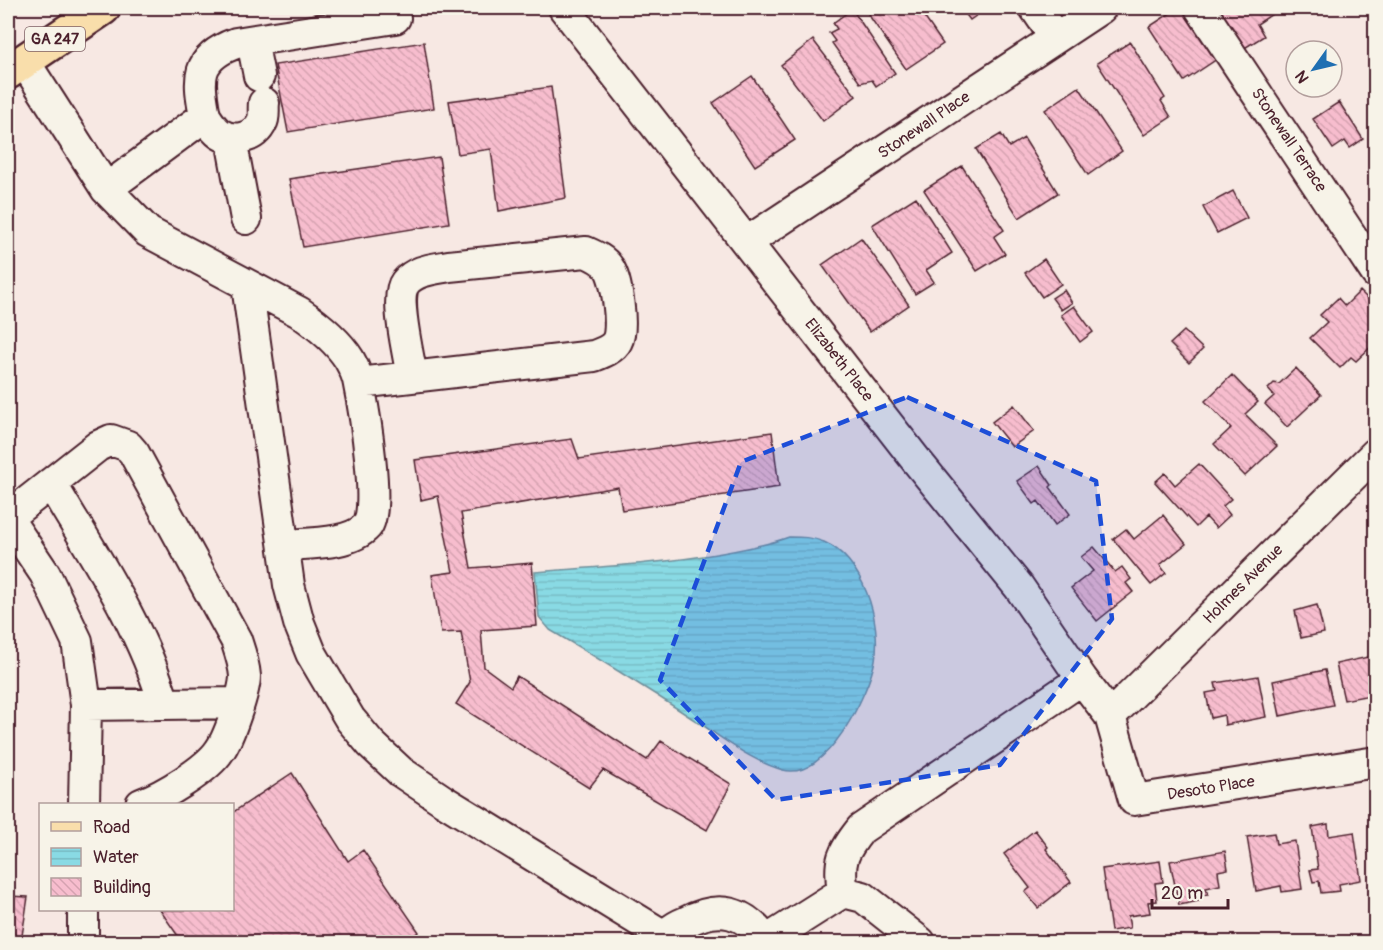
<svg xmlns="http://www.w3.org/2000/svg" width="1383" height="950" viewBox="0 0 1383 950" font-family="Pangolin,sans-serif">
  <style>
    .water { fill: url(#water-rules); stroke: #708f9a; stroke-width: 1.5 }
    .building { fill: url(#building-back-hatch); stroke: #4a1f2b; stroke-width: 1.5 }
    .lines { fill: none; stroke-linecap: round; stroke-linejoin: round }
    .minor-casing { stroke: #4a1f2b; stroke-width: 34 }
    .major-casing { stroke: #4a1f2b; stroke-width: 38 }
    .minor { stroke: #f7f3e8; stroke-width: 30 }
    .major { stroke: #f9deab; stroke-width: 33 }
    .marked { fill: #1d4ed8; fill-opacity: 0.2; stroke: #1d4ed8; stroke-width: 4.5; stroke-dasharray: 12 8; stroke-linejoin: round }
    .labels { text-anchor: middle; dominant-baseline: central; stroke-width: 4.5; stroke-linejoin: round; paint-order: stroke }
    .shield { fill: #f7f3e8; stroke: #7e5f64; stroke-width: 1.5 }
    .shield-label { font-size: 15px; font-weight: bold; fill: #4a1f2b }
    .street-label { font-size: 16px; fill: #4a1f2b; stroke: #f7f3e8 }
  </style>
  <defs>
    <pattern id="water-rules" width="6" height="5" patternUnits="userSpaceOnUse" patternTransform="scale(1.5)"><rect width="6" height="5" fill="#89dae4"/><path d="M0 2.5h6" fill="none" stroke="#78bbc4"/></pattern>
    <pattern id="building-back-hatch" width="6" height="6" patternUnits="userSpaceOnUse" patternTransform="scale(1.5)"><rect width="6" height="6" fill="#f7bdce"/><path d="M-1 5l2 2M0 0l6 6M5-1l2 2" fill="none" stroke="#d5a2b1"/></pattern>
  </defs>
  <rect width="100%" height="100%" fill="#f7e8e3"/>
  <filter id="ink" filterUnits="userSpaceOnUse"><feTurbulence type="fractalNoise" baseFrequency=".0167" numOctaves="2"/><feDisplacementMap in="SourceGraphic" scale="12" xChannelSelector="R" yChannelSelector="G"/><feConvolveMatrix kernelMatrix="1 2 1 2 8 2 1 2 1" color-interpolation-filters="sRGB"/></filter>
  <g filter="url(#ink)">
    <path class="water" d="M789,537C801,537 812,537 824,542C863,559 882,621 875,660C869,693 826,782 783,770C750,761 722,737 693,719C646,688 598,658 550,630L539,617L535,572C598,567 660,564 722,553C745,549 767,545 789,537Z"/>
    <path class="building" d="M878,8H918L943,44L906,69L868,14Z
      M961,8H987L970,20Z
      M1178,8H1183L1217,59L1184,81L1149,27Z
      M1217,8H1279L1280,9L1257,24L1264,36L1243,49Z
      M852,9L895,73L876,86L872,80L860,83L832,43L835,41L829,33L837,29L833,23Z
      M813,40L856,96L823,121L781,65Z
      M424,42L434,108L288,132L275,65Z
      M1130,42L1165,98L1161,101L1171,117L1144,135L1097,63Z
      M752,76L795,140L755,166L713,103Z
      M551,87L566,198L499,211L491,149L458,154L449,101Z
      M1079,87L1122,151L1088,175L1045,110Z
      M1339,102L1363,139L1350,148L1345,141L1333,149L1313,119Z
      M1001,134L1009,147L1024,138L1058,193L1019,218L976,149Z
      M439,157L449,223L303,247L289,179Z
      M962,166L1004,230L994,237L1005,254L977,271L924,190Z
      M1233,191L1247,218L1217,233L1203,207Z
      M916,197L952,253L926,270L934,282L915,294L872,225Z
      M861,238L909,305L870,332L822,265Z
      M1044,259L1061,284L1042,297L1025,273Z
      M1064,290L1072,303L1061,310L1052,298Z
      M1360,291L1376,307V342L1356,361L1351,357L1340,368L1310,338L1327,322L1320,315L1338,298L1345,306Z
      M1074,306L1093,332L1080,342L1061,315Z
      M1184,331L1203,349L1189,363L1170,344Z
      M1296,368L1321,395L1287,427L1265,404L1274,396L1268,389L1274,383L1279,384Z
      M1232,375L1258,402L1245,414L1277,446L1245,476L1214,444L1231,428L1205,401Z
      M1014,405L1034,431L1012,447L992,422Z
      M772,432L779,487L622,510L618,487L461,513L471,568L532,563L537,626L481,630L484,667L511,687L517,676L647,760L661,741L731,784L707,830L603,770L589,788L456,704L470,682L461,632L441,633L432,575L453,572L438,496L421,500L415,460L572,439L579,459Z
      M1199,464L1231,499L1223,506L1230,515L1216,528L1206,517L1196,527L1155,482L1165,473L1175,485Z
      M1039,466L1052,485L1050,487L1070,514L1055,525L1038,501L1034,504L1017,481Z
      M1163,515L1186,544L1160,565L1166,573L1151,585L1113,539L1126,529L1134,539Z
      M1094,547L1115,572L1122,567L1131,579L1126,583L1133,592L1097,621L1071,588L1093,571L1081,557Z
      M1317,605L1324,633L1301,638L1295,611Z
      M1376,642V694L1344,700L1336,664L1373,656L1370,643Z
      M1325,670L1333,705L1280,716L1273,681Z
      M1258,676L1266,717L1225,725L1224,715L1211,718L1206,693L1217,691L1215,683Z
      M292,773L348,861L363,850L419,932L403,942H169L178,936L160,910H232V813Z
      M1328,824L1329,836L1354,832L1361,880L1339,884L1340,891L1321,893L1319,881L1313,882L1310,870L1318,869L1312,827Z
      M1035,830L1048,847L1046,849L1071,882L1038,908L1025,892L1030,888L1004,854Z
      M1274,833L1276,844L1295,841L1302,889L1282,892L1281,886L1256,891L1247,837Z
      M1225,851L1228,869L1218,871L1220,885L1206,888L1208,894L1198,896L1199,901L1179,905L1170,861Z
      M1160,861L1163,882L1155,883L1157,901L1148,902L1150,913L1128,916L1130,928L1111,931L1102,869Z
      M8,896L28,897L21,942H8Z"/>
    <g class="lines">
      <defs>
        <path id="minor" d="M564,8L916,460L1019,587L1082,679L1110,716L1134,800L1376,762
          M1035,8L1055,37
          M1200,8L1376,273
          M252,41L259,76
          M24,61L106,189L148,232L299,312C318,325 337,340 349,359C353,366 358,377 359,385C364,409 381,509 367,526C350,545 308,543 284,545
          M205,116C209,122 214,130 220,134C234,143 255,138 262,122C265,117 263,109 264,103
          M231,139L246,219
          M106,189L205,116C198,79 195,58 236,43L395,18
          M747,242L1101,8
          M247,285L289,585L299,623L311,653L350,719L371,744L401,772L444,801L664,936
          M359,383L594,356C602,353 613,349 617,341C624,328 617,280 609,268C604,260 595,256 586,252L449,266C434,269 415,270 405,283C394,297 409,357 412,377
          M51,483C92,553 142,626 164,704
          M8,517L98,446L111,440L128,446L134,453L236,640C240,652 244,663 245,676C245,691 229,737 220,750C207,770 163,796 141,804
          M8,519L45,574L77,641L86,705L84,804
          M86,705L238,703
          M1110,716L1376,453
          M766,941L843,892
          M83,942V910
          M662,942C666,932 676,926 686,922C719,904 746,911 766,942
          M920,942L863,897L843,892C838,861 842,853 861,829L1082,679"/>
        <path id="major" d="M8,72L103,8"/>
      </defs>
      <use href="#minor" class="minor-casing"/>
      <use href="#major" class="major-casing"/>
      <use href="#minor" class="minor"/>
      <use href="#major" class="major"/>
    </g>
  </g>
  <path class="marked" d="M907,397L1096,481L1112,619L1000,765L776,800L660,680L741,462Z"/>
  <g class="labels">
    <rect class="shield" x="25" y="27" width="60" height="24" rx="4.5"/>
    <g class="shield-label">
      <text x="55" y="39">GA 247</text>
    </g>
    <g class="street-label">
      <text transform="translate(924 125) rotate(-34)">Stonewall Place</text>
      <text transform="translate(1289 140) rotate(56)">Stonewall Terrace</text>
      <text transform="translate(839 360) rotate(52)">Elizabeth Place</text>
      <text transform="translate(1243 584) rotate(-45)">Holmes Avenue</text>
      <text transform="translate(1211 788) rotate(-9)">Desoto Place</text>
    </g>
  </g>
  <rect width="1383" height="950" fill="none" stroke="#f7f3e8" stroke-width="30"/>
  <rect x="15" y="15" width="1353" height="920" fill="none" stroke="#4a1f2b" stroke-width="2" filter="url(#ink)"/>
  <rect x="39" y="803" width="195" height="108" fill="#f7f3e8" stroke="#b29e9c" stroke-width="1.5"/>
  <rect x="51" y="822" width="30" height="9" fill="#f9deab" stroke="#b29e9c" stroke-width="1.5"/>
  <text x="93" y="833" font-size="18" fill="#4a1f2b">Road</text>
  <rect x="51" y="848" width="30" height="18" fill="url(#water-rules)" stroke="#b29e9c" stroke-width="1.5"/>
  <text x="93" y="863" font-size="18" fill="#4a1f2b">Water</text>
  <rect x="51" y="878" width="30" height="18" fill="url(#building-back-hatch)" stroke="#b29e9c" stroke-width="1.5"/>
  <text x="93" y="893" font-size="18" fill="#4a1f2b">Building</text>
  <g transform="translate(1314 69) rotate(236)"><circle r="28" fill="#f7f3e8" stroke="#b29e9c" stroke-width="1.5"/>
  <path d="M0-4.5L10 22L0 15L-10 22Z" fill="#1f6fb2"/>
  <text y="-9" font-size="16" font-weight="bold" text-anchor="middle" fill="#4a1f2b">N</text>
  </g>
  <path d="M1152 899v9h76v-9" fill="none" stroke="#4a1f2b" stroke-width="3"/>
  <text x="1161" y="899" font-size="18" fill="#4a1f2b" stroke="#f7f3e8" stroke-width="4.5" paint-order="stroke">20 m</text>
</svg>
